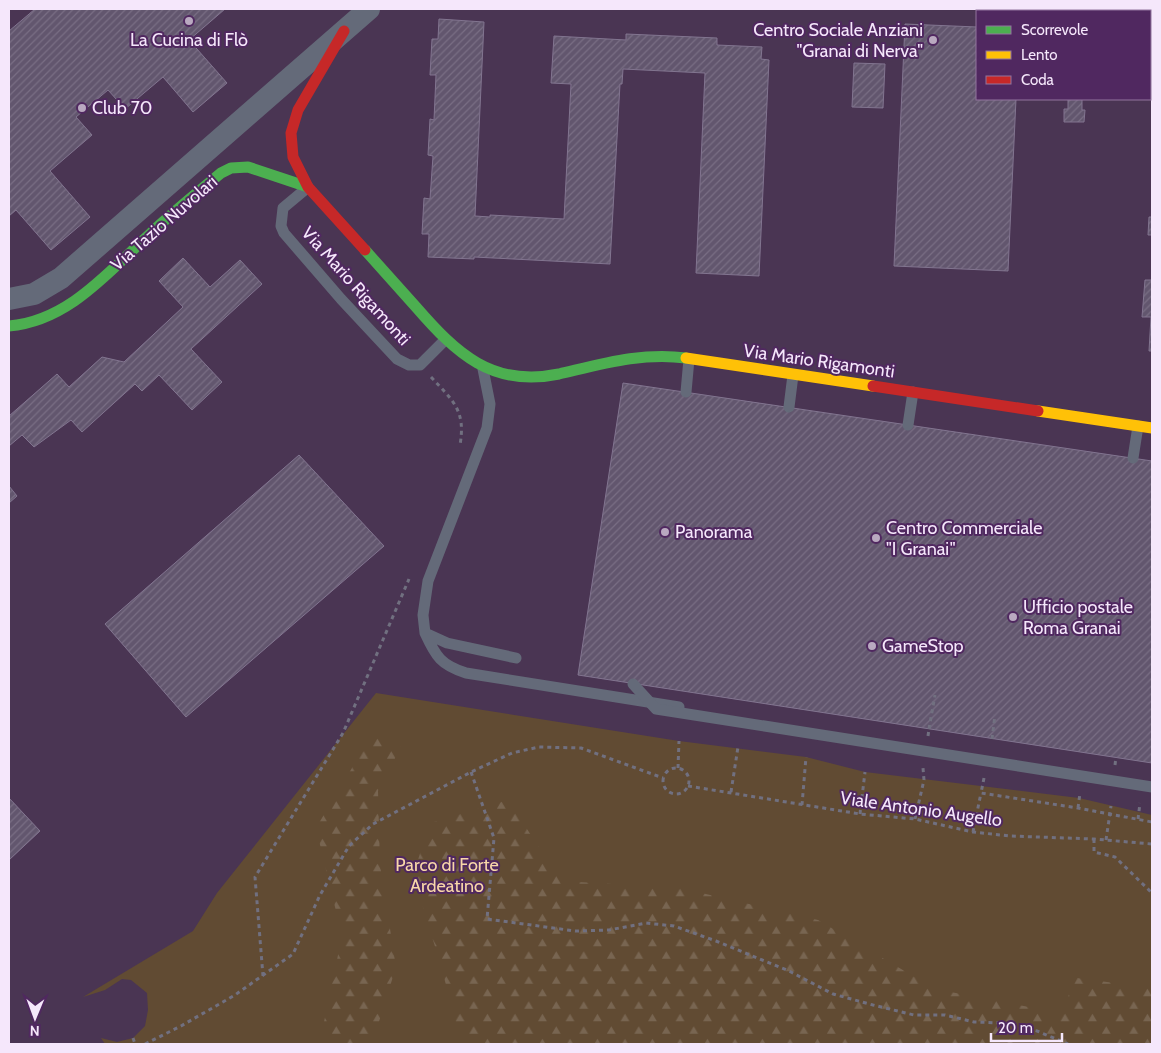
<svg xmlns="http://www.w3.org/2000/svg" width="1161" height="1053" viewBox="0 0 1161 1053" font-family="Cabin,sans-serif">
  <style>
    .green { fill: #614b33 }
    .forest { fill: url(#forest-firs) }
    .building { fill: url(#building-hatch); stroke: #827590 }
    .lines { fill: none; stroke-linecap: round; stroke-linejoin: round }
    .path { stroke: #717080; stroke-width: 3; stroke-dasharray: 4 4; stroke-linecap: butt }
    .lane { stroke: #646a79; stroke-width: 11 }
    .street { stroke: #646a79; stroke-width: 22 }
    .fast { stroke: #4caf50; stroke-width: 11 }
    .slow { stroke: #ffc107; stroke-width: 11 }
    .jam { stroke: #c62828; stroke-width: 11 }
    .path-bridge { stroke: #717080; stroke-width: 3; stroke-dasharray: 4 4; stroke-linecap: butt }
    .lane-bridge { stroke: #646a79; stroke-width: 11 }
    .poi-dot { fill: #b9a9c0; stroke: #502860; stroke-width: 2 }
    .labels { text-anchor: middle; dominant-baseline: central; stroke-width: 4; stroke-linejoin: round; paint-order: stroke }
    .poi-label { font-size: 18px; fill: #f5e7fb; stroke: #502860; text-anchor: start }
    .street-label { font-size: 18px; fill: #f5e7fb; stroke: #502860 }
    .park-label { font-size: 18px; fill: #f8d7a8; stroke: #502860 }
  </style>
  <defs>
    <pattern id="forest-firs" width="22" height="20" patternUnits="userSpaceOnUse" patternTransform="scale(1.25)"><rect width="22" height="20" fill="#614b33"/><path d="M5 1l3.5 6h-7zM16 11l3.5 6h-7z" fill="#786551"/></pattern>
    <pattern id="building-hatch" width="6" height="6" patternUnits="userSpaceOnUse" patternTransform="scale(1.25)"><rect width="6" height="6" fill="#62566e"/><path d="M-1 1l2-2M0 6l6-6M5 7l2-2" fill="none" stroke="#796e84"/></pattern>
  </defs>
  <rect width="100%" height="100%" fill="#4a3553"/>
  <path class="green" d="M376,693L679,741L806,757L865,772L1079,798L1152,815V1044H105L101,1038L117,1042L133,1038L145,1026L148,1010L147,993L131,980L122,979L105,990L83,997L193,931L217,893Z"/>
  <path class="forest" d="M376,728L401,747L378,791L380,865L396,967L372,1044H331L324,1022L342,936L316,828Z
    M508,800L561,881L680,888L818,920L935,989L1060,1013L1077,978L1152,988V1044H468L459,1034L441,966L413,875L430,823Z"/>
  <path class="building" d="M35,9H225L189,40L227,83L193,112L163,77L125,109L108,90L76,117L92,135L50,171L90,217L51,250L16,210L9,216V31Z
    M439,19L484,22L475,216L490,217V215L564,219L571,84L551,83L554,36L626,40V34L717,38V45L762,47L761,59L769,60L759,276L696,273L705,73L623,69L622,84H620L610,264L474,257V259L428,257L429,234H422L424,198L430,199L433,156L428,155L430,119L434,120L436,75H430L432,39H438Z
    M905,24L977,27V99H1016L1008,271L894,266Z
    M854,63L885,64L883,108L852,107Z
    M1068,99H1082V110H1085L1084,122H1064V109H1068Z
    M1149,217H1152V235H1148Z
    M183,258L210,287L240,260L262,284L191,349L222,382L192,410L159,375L142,391L135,384L82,432L71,420L34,447L22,435L9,446V416L57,374L69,387L102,357L124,362L183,307L159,281Z
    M1145,280H1152V351H1149L1151,317H1142Z
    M623,383L1152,461V763L578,675Z
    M299,455L384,546L186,717L105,624Z
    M9,486L17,496L9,503Z
    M9,798L40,831L9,860Z"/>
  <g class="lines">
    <path class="path" d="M431,377C453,401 466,410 460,445
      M929,729L935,695
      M992,739L995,715
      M678,768L679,741
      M663 781a13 13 0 1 1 26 0a13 13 0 1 1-26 0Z
      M471,772L494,838L487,919L575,931L609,930L646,923L674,926L716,941L789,971L833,994L873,1005L914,1015H945L974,1022L1003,1023L1037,1031L1068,1044
      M984,778L981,793L1078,808L1152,822
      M688,786L860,814L915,819L973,832L1010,836L1094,839L1152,844
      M731,792L738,747
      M802,805L806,757
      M1078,808L1080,793
      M860,814L865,772
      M915,819L924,780L923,768
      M1138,819L1140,803
      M973,832L981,793
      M1094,839V852L1115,857L1152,893
      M1106,840L1111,806
      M263,976L255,877L343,733L409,579
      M133,1038L135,1044
      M145,1044L181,1026L235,995L293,954L320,895L349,846L373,824L471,772L512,753L539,747L581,748L663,778"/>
    <path class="lane" d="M307,188L283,208L281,226L284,233L341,299L397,359L409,365H420L445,340
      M483,369L490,404L487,428L428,581L423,615L425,633L447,643L516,658
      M686,392L689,359
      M789,407L793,375
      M908,425L913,392
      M1133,458L1138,426
      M425,633C436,657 441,665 466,673L679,707"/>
    <path class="street" d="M9,299L34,294L61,278L369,9"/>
    <path class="fast" d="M365,250C382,269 399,288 416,307C456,353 492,388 559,374C602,364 642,352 686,358
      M9,326C69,321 109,271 151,233C173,212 197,193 221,173L231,168L248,167L308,187"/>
    <path class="slow" d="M686,358L873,386
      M1038,411L1152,428"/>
    <path class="jam" d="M344,31L298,110L291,133L293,157L308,187L365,250
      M873,386L1038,411"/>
    <path class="path-bridge" d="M928,736L929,729
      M1115,765L1116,757"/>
    <path class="lane-bridge" d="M633,684L656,709L1152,787"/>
  </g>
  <g class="poi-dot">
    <circle cx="189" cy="21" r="5"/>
    <circle cx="933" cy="40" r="5"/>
    <circle cx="82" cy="108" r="5"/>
    <circle cx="665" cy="532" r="5"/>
    <circle cx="876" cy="538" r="5"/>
    <circle cx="1013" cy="617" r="5"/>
    <circle cx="872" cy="646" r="5"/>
  </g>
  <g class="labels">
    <g class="poi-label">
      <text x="923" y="30" text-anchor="end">Centro Sociale Anziani<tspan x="923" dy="21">"Granai di Nerva"</tspan></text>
      <text x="189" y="40" text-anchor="middle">La Cucina di Flò</text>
      <text x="92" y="108">Club 70</text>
      <text x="886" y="528">Centro Commerciale<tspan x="886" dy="21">"I Granai"</tspan></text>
      <text x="675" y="532">Panorama</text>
      <text x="1023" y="607">Ufficio postale<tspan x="1023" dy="21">Roma Granai</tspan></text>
      <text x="882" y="646">GameStop</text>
    </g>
    <g class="street-label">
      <text transform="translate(164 223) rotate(-41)">Via Tazio Nuvolari</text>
      <text transform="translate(356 286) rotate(48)">Via Mario Rigamonti</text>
      <text transform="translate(819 361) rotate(8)">Via Mario Rigamonti</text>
      <text transform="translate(921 809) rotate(8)">Viale Antonio Augello</text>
    </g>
    <g class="park-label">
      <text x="447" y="865">Parco di Forte<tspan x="447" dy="21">Ardeatino</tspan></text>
    </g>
  </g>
  <rect width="1161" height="1053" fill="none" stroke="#f5e7fb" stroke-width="20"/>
  <rect x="976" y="10" width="175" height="90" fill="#502860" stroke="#92749e"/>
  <rect x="986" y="26" width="25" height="8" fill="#4caf50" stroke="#92749e"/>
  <text x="1021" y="35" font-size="15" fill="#f5e7fb">Scorrevole</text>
  <rect x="986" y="51" width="25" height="8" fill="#ffc107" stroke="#92749e"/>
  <text x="1021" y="60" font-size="15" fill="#f5e7fb">Lento</text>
  <rect x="986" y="76" width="25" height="8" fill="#c62828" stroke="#92749e"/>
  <text x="1021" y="85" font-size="15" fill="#f5e7fb">Coda</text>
  <g transform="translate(35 1018) rotate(181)" stroke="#502860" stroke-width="4" paint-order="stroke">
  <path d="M0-4L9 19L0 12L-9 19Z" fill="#f5e7fb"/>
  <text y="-8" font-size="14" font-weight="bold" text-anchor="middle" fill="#f5e7fb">N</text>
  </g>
  <path d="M991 1033v8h71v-8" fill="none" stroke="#f5e7fb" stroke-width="2.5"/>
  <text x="998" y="1033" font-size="15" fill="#f5e7fb" stroke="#502860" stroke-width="4" paint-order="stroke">20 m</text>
</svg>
